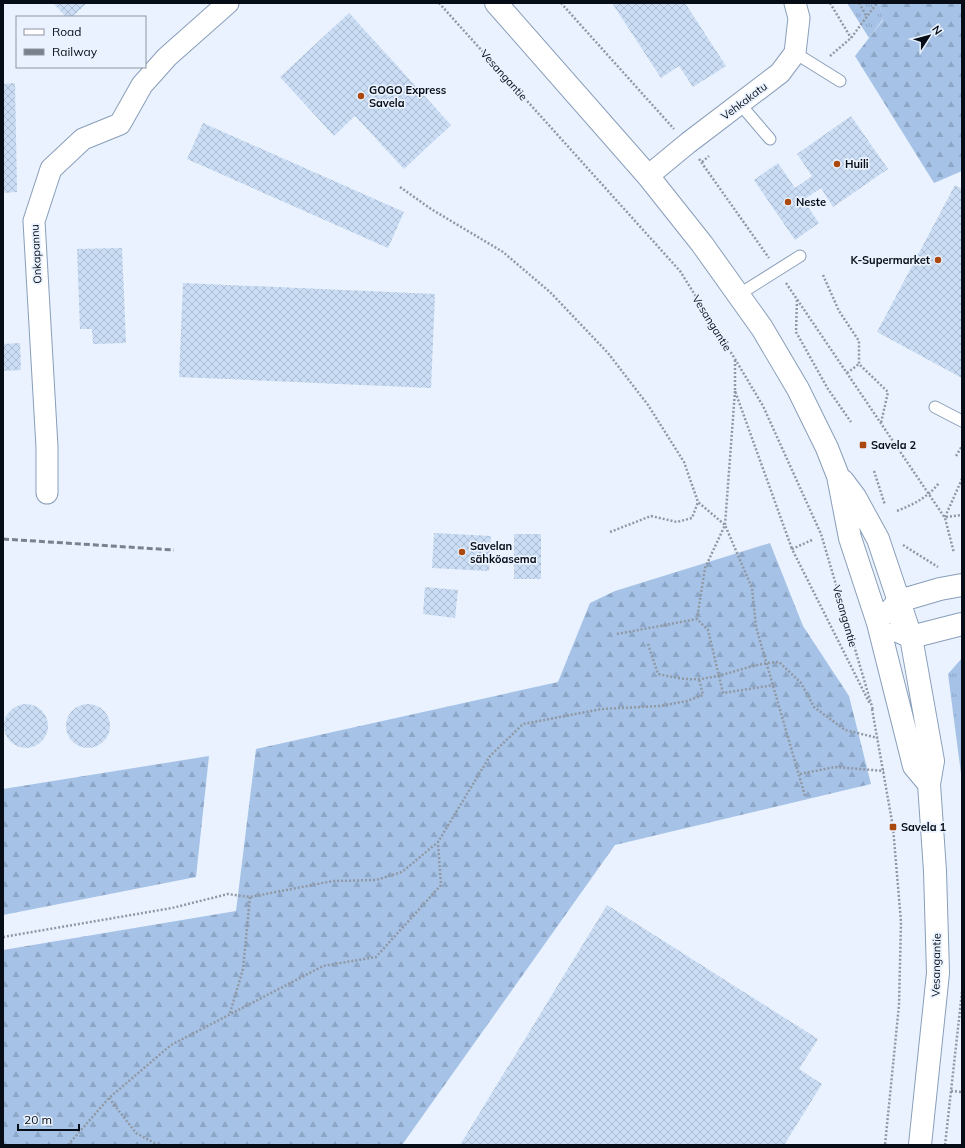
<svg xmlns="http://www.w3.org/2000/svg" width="965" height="1148" viewBox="0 0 965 1148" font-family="Mulish,sans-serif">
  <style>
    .grass { fill: url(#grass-tufts) }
    .forest { fill: url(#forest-firs) }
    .building { fill: url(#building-cross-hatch) }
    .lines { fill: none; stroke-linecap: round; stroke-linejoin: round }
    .lane-casing { stroke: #899eba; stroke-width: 13 }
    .street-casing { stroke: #899eba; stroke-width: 23 }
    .secondary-casing { stroke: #899eba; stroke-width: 24 }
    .path { stroke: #9098a3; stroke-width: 2.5; stroke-dasharray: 2 2; stroke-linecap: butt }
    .lane { stroke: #fff; stroke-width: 11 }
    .street { stroke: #fff; stroke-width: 21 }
    .secondary { stroke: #fff; stroke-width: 22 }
    .rail { stroke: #79818c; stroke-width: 3; stroke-dasharray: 6 3; stroke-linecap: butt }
    .poi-dot { fill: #aa480e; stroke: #e9f2fe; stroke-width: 1.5 }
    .labels { text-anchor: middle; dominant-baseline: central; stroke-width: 3.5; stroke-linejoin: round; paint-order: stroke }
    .street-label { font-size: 11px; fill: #060d17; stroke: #e9f2fe }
    .poi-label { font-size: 11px; font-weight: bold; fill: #060d17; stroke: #e9f2fe; text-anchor: start }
  </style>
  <defs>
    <pattern id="grass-tufts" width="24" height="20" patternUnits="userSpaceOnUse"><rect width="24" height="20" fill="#a6c3e7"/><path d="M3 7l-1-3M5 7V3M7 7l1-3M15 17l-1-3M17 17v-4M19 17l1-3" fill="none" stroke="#8da6c5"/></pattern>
    <pattern id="forest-firs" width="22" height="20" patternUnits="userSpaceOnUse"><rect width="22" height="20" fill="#a6c3e7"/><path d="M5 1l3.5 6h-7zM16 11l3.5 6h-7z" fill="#8da6c5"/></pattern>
    <pattern id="building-cross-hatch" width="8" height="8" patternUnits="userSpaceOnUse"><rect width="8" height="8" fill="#caddf5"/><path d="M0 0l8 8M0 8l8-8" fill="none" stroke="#acbcd1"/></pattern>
  </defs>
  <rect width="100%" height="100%" fill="#e9f2fe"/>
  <path class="grass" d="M847,3H879L883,19L869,38Z
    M962,658V781L948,674Z"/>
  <path class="forest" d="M879,3H962V171L934,183L855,56L883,20Z
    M770,543L803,626L849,696L871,784L615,845L402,1145H3V950L236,911L256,749L558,682L590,603L615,591Z
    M209,756L196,877L3,915V789Z"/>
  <path class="building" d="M53,3H87L72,17H66Z
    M612,3H685L726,66L693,87L679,66L661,78Z
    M349,13L451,125L404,169L355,116L334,136L280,77Z
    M15,83L17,192L3,193V84Z
    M851,116L888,169L833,207L821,188L803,200L819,223L795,240L754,180L778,163L795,188L812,176L797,154Z
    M203,123L404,212L388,248L187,159Z
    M955,185L962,189V378L877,332Z
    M122,248L126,343L93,344L92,329H80L77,249Z
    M183,283L435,294L431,388L179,377Z
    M20,343L21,370L3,371V344Z
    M434,533L491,536L489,571L432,568Z
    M514,534H541V579H514Z
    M425,587L458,590L455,618L423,614Z
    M66 726a22 22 0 1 1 44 0a22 22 0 1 1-44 0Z
    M4 726a22 22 0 1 1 44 0a22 22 0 1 1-44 0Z
    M607,905L818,1039L799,1069L822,1084L784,1145H460Z"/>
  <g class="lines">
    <defs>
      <path id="lane" d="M795,53L840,81
        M740,104L770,139
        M738,295L800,256
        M935,407L962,421"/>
      <path id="street" d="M648,176L688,143L780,73L795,53L799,18L795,3
        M47,493V447L34,221L51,169L83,139L120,124L142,85L167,57L228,3"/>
      <path id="secondary" d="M496,3L648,176L702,244L762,328L798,389L827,448L838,476L850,538L878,623L914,766L929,784
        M843,481L855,497L878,539L911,637L933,761L929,784L935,871L938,973L920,1145
        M889,612L899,601L940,589L962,585
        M898,631L911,637L962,624"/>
    </defs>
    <use href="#lane" class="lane-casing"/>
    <use href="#street" class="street-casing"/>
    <use href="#secondary" class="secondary-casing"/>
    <path class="path" d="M439,3L680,271L735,359L763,406L821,534L873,710
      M561,3L674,129
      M830,3L851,38
      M859,3L867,17
      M830,56L851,38L877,3
      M699,159L769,258
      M702,162L709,156
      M400,187L431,209L503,252L550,292L608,353L648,405L684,462L698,502L725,525L752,588L756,627L805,796
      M823,275L839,311L859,341V364L888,392L881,423
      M786,283L945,518L954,553
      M797,300L796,332L828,389L851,422
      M735,360V391L792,549
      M847,373L859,364
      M735,391L725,525L705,568L697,619L708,630L723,693L774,685
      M956,456L962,446
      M874,471L885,505
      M897,511C914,504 927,498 939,483
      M945,517L962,479
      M946,517L962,515
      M610,532L651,516L677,522L692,518L698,502
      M812,540L792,549L870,704
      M903,545L938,567
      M617,634L697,619
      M648,644L658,674C672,677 685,680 698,679C726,677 751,663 779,662L801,683L814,707L845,730L878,738
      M872,709L893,827L901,922L899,1005L885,1145
      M800,774L835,767L884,771
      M3,937L172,908L228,894L250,897L333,881L376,880L402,872L438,842L490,756L523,724L602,709L660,706L687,701L703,695L699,679
      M230,1013L243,969L250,897
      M951,1091L962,1092
      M109,1098L136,1133L158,1145
      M68,1145L109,1098L171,1045L323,966L376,957L441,885L438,843
      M945,1145L962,992"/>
    <use href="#lane" class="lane"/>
    <use href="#street" class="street"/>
    <use href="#secondary" class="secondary"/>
    <path class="rail" d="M3,539L174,550"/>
  </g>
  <g class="poi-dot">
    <circle cx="361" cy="96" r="4"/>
    <circle cx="837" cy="164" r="4"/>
    <circle cx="788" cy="202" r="4"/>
    <circle cx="938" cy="260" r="4"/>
    <rect x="859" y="441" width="8" height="8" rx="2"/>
    <circle cx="462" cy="552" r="4"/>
    <rect x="889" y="823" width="8" height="8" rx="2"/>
  </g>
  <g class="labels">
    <g class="street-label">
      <text transform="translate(504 75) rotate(48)">Vesangantie</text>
      <text transform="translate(744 101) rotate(-37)">Vehkakatu</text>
      <text transform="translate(36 254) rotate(-93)">Onkapannu</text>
      <text transform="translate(712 323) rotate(58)">Vesangantie</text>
      <text transform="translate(845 616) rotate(74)">Vesangantie</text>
      <text transform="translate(936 965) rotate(-89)">Vesangantie</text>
    </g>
    <g class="poi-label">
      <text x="369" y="90">GOGO Express<tspan x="369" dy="13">Savela</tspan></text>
      <text x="845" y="164">Huili</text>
      <text x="796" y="202">Neste</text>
      <text x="930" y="260" text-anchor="end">K-Supermarket</text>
      <text x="871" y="445">Savela 2</text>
      <text x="470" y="546">Savelan<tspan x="470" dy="13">sähköasema</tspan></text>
      <text x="901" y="827">Savela 1</text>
    </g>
  </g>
  <rect width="965" height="1148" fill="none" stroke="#060d17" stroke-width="8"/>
  <rect x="16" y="16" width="130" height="52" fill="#e9f2fe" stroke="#8e96a2"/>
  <rect x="24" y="29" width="20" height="6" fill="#ffffff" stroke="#8e96a2"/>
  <text x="52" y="36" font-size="12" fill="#060d17">Road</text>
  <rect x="24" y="49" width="20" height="6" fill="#79818c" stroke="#8e96a2"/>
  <text x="52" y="56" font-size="12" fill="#060d17">Railway</text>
  <g transform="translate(929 36) rotate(54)" stroke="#e9f2fe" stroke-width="3" paint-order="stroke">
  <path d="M0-3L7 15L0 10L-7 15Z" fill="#060d17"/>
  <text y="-6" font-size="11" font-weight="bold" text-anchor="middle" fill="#060d17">N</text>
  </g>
  <path d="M18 1124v6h61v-6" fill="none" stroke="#060d17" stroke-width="2"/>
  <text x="24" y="1124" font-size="12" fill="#060d17" stroke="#e9f2fe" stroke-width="3" paint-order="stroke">20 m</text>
</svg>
